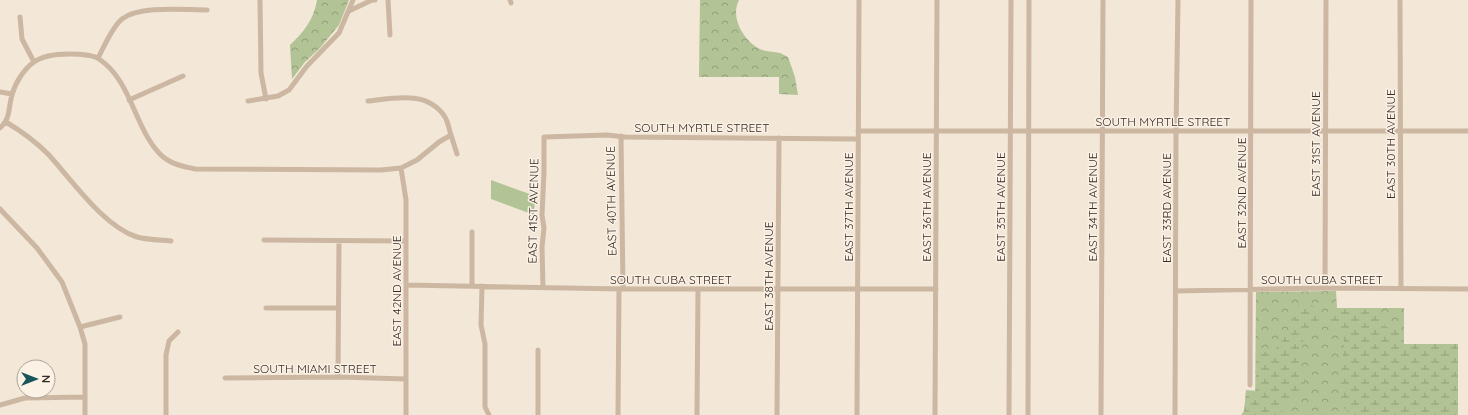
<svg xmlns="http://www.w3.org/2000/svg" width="1468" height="415" viewBox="0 0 1468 415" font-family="Quicksand,sans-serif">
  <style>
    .green { fill: #b2c396 }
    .forest { fill: url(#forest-crowns) }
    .wetland { fill: url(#wetland-marsh) }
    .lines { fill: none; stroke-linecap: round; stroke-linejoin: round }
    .minor { stroke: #ccb7a2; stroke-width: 5 }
    .labels { text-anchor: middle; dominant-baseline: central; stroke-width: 3; stroke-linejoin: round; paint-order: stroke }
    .street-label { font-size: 12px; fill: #362b25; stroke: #fbf1e4 }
  </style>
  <defs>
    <pattern id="forest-crowns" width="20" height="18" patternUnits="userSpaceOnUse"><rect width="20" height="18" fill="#b2c396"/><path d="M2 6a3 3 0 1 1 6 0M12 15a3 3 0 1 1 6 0" fill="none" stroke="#929f7a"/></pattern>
    <pattern id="wetland-marsh" width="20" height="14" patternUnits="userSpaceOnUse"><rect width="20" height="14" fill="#b2c396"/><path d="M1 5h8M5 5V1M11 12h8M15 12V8" fill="none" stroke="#929f7a"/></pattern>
  </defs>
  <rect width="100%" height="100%" fill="#f3e7d7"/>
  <path class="green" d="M491,180L535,196L534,215L491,199Z"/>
  <path class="forest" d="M317,0H349L339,25L320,48L305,62L292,79L290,45C304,32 314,19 317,0Z
    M700,0H739C730,17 743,39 758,48C764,52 773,51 780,53C783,54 785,56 788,57L795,77L798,95L779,94V77H699Z
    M1336,291L1337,308H1404V344H1458V415H1255L1256,292Z"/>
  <path class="wetland" d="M1299,300H1305L1319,311V319L1304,338L1298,365L1306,381L1297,397L1282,407V412L1284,415H1241L1244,411L1246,390L1256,391V354L1275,350C1288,333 1297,322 1299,300Z
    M1336,308H1380L1385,327L1403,332L1404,344H1458V415H1351L1340,404L1339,391L1344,343L1343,332L1329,323V312Z"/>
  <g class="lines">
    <path class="minor" d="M260,0L261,73L266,99
      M388,0L390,35
      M510,0L511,3
      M1400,0L1401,289
      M349,11L372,0H375
      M20,17L22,39L34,62
      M98,58C104,47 112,27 122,19C140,5 184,10 207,10
      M0,92L12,94
      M129,100L183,76
      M248,101L278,96L289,90L307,66L339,33L353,0
      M368,101C394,98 428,90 445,117C448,122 449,129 451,135
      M6,122C21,131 35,141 48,154C72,180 103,226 137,237C147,240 160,240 171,241
      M0,128C11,118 8,108 12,95C15,83 24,69 34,62C44,55 57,54 69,54C77,54 92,54 99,59C131,80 134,126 159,153C169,164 182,166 195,169L381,170L401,168L417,160L439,142L451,135L457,154
      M858,131H1468
      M621,136L623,289
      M401,168L406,200V415
      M0,209L37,248L62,282L80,327L85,344V415
      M472,232V285
      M264,240L406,241
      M406,285L623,289H936
      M482,286L481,325L485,344V407L489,415
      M543,288L542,247L544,228L542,215L544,172V137L607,135L625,137L858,139
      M1325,288L1326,0
      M1176,291L1325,288L1468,289
      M266,308H338
      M80,327L120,317
      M338,377L339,241
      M225,378L338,377L406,379
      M1250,385L1251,0
      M0,405L25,398L85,397
      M166,415V355L169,341L178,332
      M538,415V350
      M618,415L619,289
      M697,415L698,289
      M777,415L779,138
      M857,415L859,0
      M935,415L937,0
      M1009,415L1011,0
      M1028,415L1029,0
      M1101,415L1103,0
      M1175,415L1176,131L1178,0"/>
  </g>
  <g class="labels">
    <g class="street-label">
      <text x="1163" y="121">SOUTH MYRTLE STREET</text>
      <text x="702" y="127">SOUTH MYRTLE STREET</text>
      <text transform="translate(1315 144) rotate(-90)">EAST 31ST AVENUE</text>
      <text transform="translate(1390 144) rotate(-90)">EAST 30TH AVENUE</text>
      <text transform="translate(1241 193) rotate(-90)">EAST 32ND AVENUE</text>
      <text transform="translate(611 201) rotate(-91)">EAST 40TH AVENUE</text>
      <text transform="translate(848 207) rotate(-90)">EAST 37TH AVENUE</text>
      <text transform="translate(926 207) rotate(-90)">EAST 36TH AVENUE</text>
      <text transform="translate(1000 207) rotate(-90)">EAST 35TH AVENUE</text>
      <text transform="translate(1092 207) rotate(-90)">EAST 34TH AVENUE</text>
      <text transform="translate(1166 208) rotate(-90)">EAST 33RD AVENUE</text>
      <text transform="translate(533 211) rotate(-89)">EAST 41ST AVENUE</text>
      <text transform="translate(768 276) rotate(-90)">EAST 38TH AVENUE</text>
      <text x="671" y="279">SOUTH CUBA STREET</text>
      <text x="1322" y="279">SOUTH CUBA STREET</text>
      <text transform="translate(396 291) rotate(-90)">EAST 42ND AVENUE</text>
      <text x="315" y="368">SOUTH MIAMI STREET</text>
    </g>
  </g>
  <g transform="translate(36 379) rotate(90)"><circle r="19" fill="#fbf1e4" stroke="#aca298"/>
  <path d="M0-3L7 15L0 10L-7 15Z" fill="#17545b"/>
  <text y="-6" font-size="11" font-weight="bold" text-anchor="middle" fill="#362b25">N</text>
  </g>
</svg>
